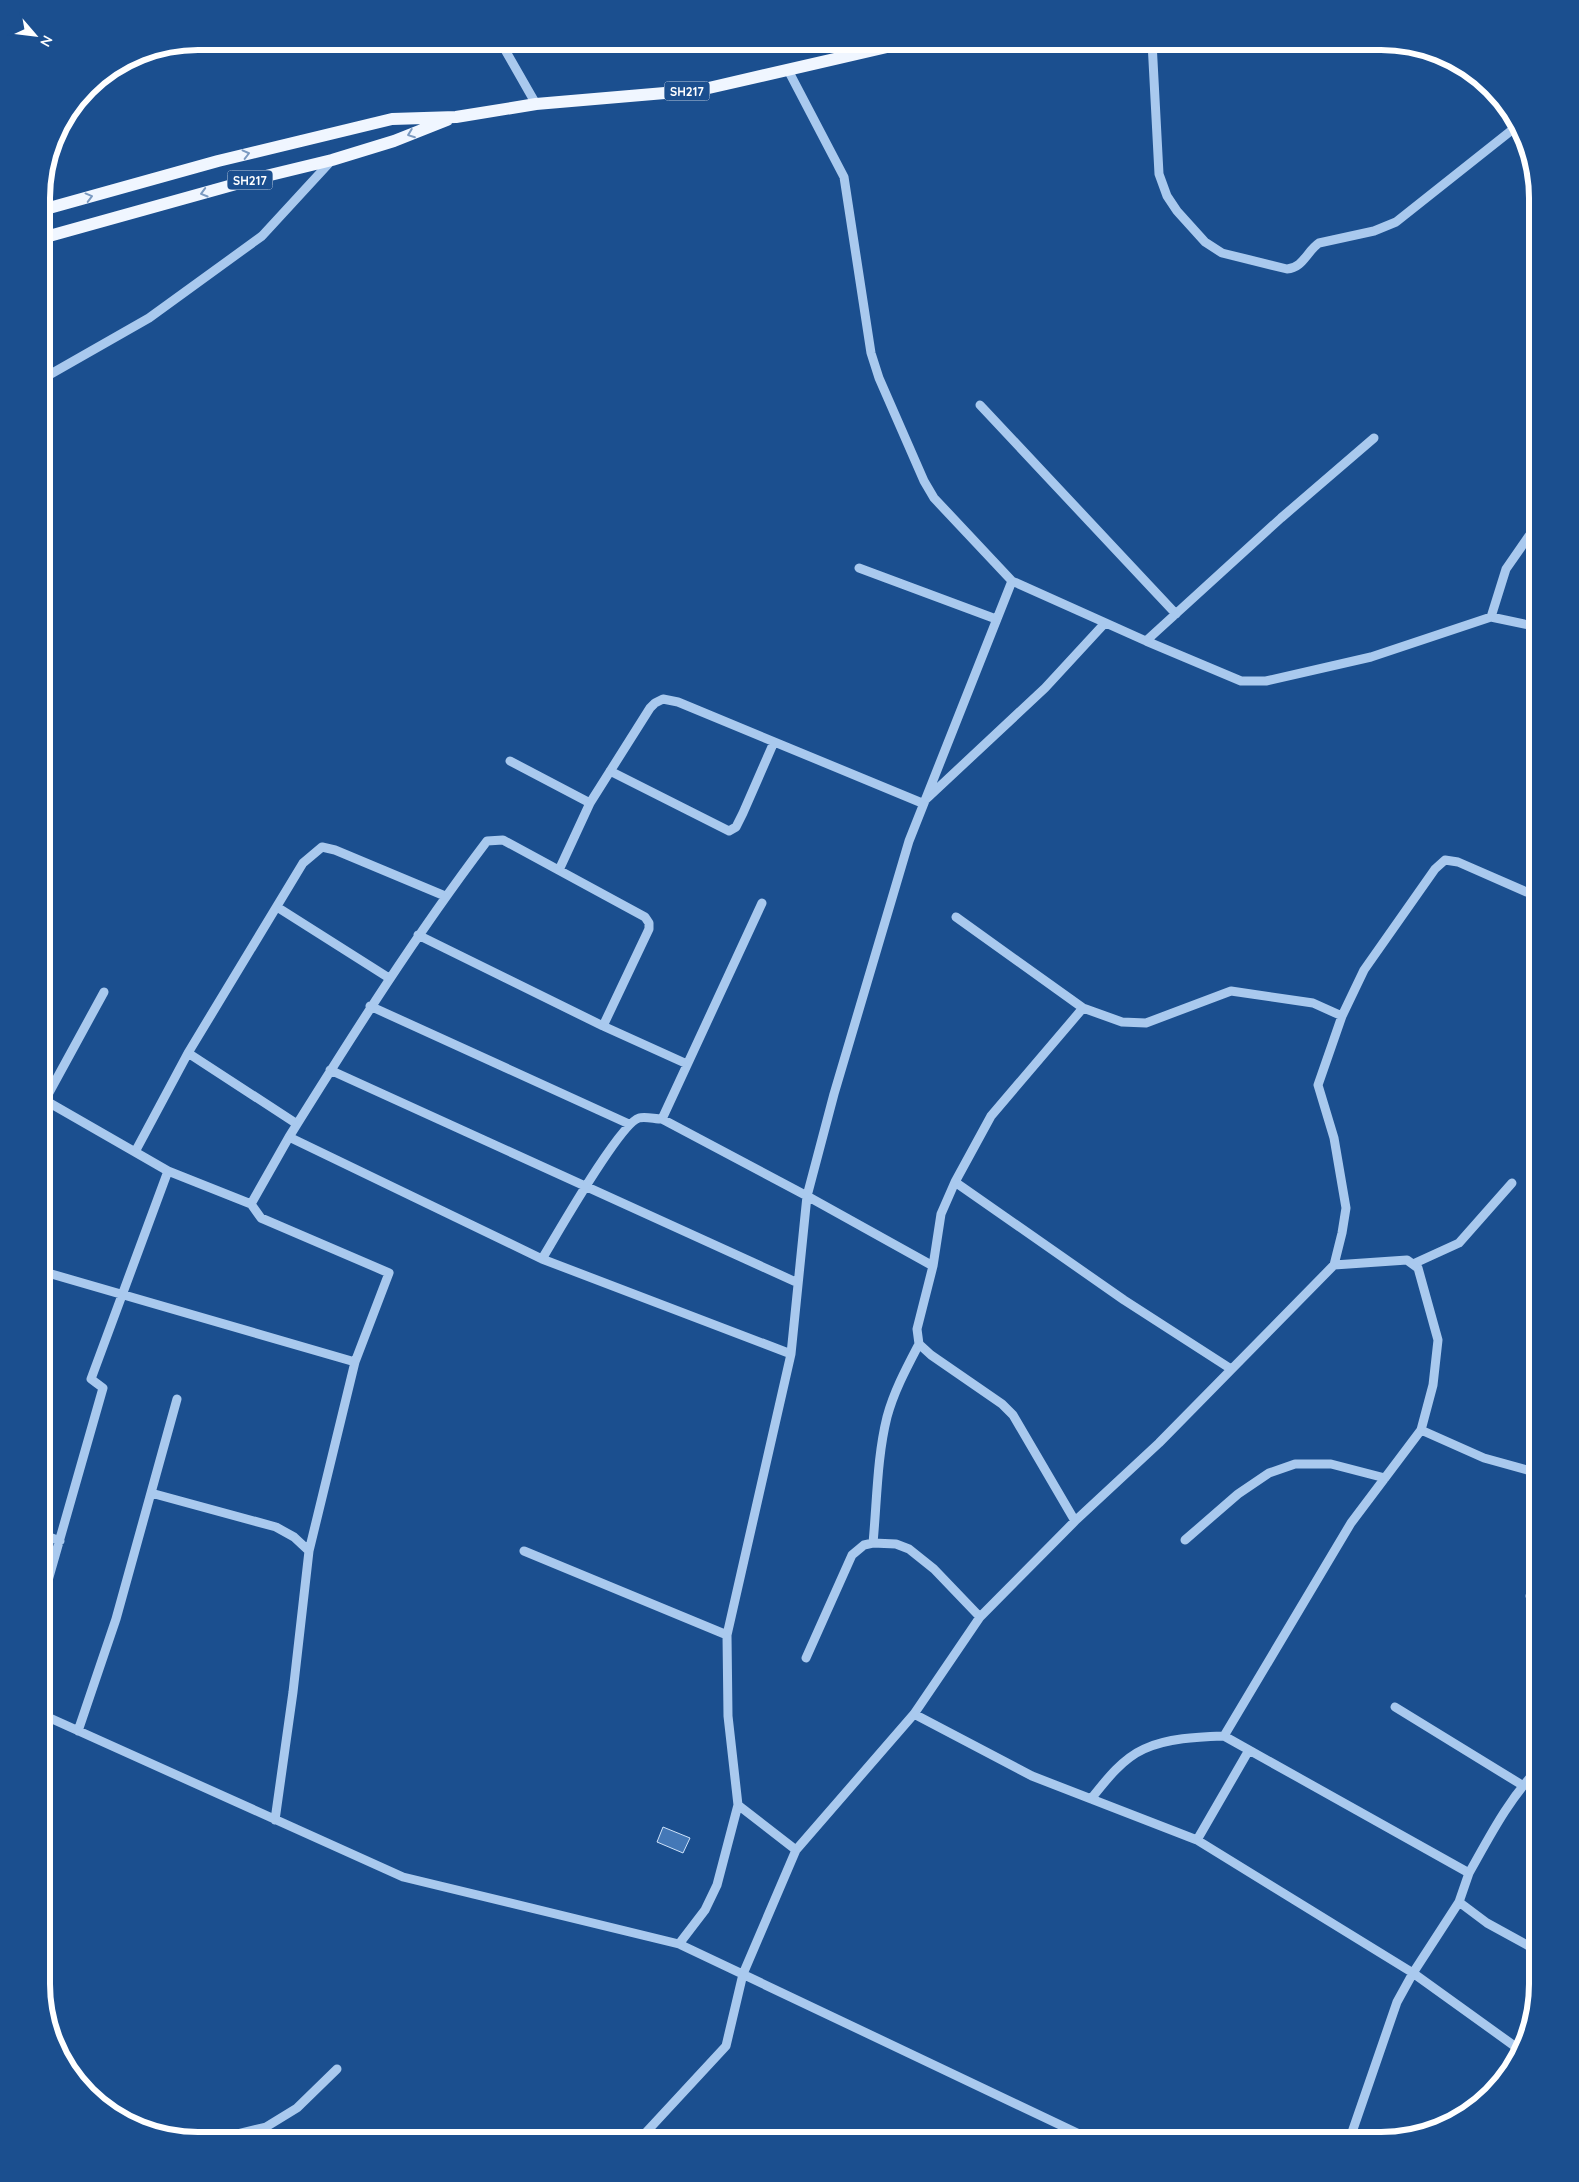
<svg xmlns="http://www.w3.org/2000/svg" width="1579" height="2182" viewBox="0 0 1579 2182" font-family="Quicksand,sans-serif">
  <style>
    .building { fill: #4478b7; stroke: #cfe3fa }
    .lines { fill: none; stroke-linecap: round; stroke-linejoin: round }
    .minor { stroke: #a9c9ee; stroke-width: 9 }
    .major { stroke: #f0f6ff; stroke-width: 12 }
    .oneway { stroke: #7b9ac1 }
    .labels { text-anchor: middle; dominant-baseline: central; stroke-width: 4; stroke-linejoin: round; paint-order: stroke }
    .shield { fill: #1b4f8f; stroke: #bbcadd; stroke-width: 1 }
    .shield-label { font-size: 12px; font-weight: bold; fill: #fff }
    .rim { fill: none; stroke: #fff; stroke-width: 6 }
  </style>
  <rect width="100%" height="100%" fill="#1b4f8f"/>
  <path class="building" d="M663,1827L690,1838L683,1853L657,1842Z"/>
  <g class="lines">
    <path class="minor" d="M500,41L536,104
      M1152,42L1159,174L1167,196L1177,211L1205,242L1222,253L1287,269C1303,268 1307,251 1319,243L1374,231L1396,222L1517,126
      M788,70L844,177L871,353L879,378L924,481L934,498L1012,581L909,841L834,1094L807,1196L791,1354L727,1635L728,1716L738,1805L796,1850
      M42,379L149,318L262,236L332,160
      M980,405L1176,614
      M859,568L996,619
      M1012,581L1146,641L1241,681H1266L1371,657L1491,617L1538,627
      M1491,617L1506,569L1538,523
      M1146,641L1281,518L1374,438
      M510,761L590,803
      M610,771L729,831L736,827L743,813L774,742
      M559,870L590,803L650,708L655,703L663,699L678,702L922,803L1045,688L1105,623
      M277,907L389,978
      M956,917L1083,1008
      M418,935L603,1026L687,1064
      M370,1006L629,1124
      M188,1053L297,1124
      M330,1070L798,1283
      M41,1098L135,1152
      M45,1100L104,992
      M662,1119L762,903
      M289,1137C352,1036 415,936 487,841L503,840L645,917L649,923V929L603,1026
      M168,1171L135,1152L188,1053L303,863L322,847L335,850L445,896
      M955,1182L1124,1300L1231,1369
      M251,1204L261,1218L389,1273L355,1362
      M542,1259L791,1354
      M1413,1264L1459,1243L1512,1183
      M1334,1265L1407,1260L1418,1268L1438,1340L1433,1385L1421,1430L1484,1458L1538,1473
      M933,1266L941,1214L955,1182L991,1116L1083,1008L1122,1022L1146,1023L1231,991L1313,1003L1342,1016
      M41,1271L355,1362L309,1551L293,1692L275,1820
      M1421,1430L1351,1523L1224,1736L1469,1873L1459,1902
      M151,1493L276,1527L294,1537L309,1551
      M41,1534L60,1541
      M1185,1540L1238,1494L1269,1473L1295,1464H1331L1385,1478
      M873,1543C877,1501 877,1457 887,1417C894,1391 907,1367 919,1344
      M524,1551L727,1635
      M1530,1596L1538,1588
      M41,1605L103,1388L91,1379L168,1171L251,1204L289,1137L542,1259C556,1236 620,1123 639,1118C645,1116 655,1119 662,1119L807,1196L933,1266L917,1329L919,1344L931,1355L1002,1404L1013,1415L1075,1521
      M806,1658L852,1555L864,1545L873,1543L896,1544L909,1549L934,1569L980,1617
      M1395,1707L1522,1785
      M41,1714L403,1877L679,1944L1094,2141
      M914,1714L1032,1776L1197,1840L1249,1750
      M78,1731L116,1619L177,1399
      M1091,1799C1106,1780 1122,1759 1144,1749C1168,1738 1198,1737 1224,1736
      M1197,1840L1413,1973L1520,2050
      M1469,1873C1490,1836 1508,1800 1538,1769
      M679,1944L705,1910L717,1885L738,1805
      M212,2140L266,2127L297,2108L337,2069
      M638,2141L726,2046L743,1974L796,1850L914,1714L980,1617L1075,1521L1159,1443L1334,1265L1342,1233L1346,1208L1334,1138L1318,1085L1342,1016L1364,970L1435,869L1445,860L1458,862L1538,897
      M1349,2141L1397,2002L1413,1973L1459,1902L1487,1923L1538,1951"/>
    <path class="major" d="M1505,108L1519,128
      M42,210L218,161L392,119L456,117L536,104L700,90L913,41
      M42,238L254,179L332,160L394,141L447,120"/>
  </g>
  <defs><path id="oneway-chevron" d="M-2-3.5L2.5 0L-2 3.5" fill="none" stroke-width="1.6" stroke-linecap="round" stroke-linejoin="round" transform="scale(1.25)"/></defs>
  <g class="oneway">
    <use href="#oneway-chevron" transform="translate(411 134) rotate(159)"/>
    <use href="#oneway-chevron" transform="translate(246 154) rotate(-14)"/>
    <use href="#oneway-chevron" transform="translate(204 193) rotate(164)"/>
    <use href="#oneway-chevron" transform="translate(89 197) rotate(-15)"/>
  </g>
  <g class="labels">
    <g class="shield">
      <rect x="664.5" y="81.5" width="45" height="19" rx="4"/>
      <rect x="227.5" y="170.5" width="45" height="19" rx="4"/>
    </g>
    <g class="shield-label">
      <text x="687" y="91">SH217</text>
      <text x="250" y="180">SH217</text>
    </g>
  </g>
  <path d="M0 0H1579V2182H0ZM198 50H1381A148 148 0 0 1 1529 198V1984A148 148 0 0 1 1381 2132H198A148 148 0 0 1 50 1984V198A148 148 0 0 1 198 50Z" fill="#1b4f8f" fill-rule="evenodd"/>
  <path class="rim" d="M198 50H1381A148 148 0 0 1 1529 198V1984A148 148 0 0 1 1381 2132H198A148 148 0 0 1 50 1984V198A148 148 0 0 1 198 50Z"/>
  <g transform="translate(35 35) rotate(118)" stroke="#1b4f8f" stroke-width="4" paint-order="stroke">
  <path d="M0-4L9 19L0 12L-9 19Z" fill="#ffffff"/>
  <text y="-8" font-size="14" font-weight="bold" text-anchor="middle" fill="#ffffff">N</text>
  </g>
</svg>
